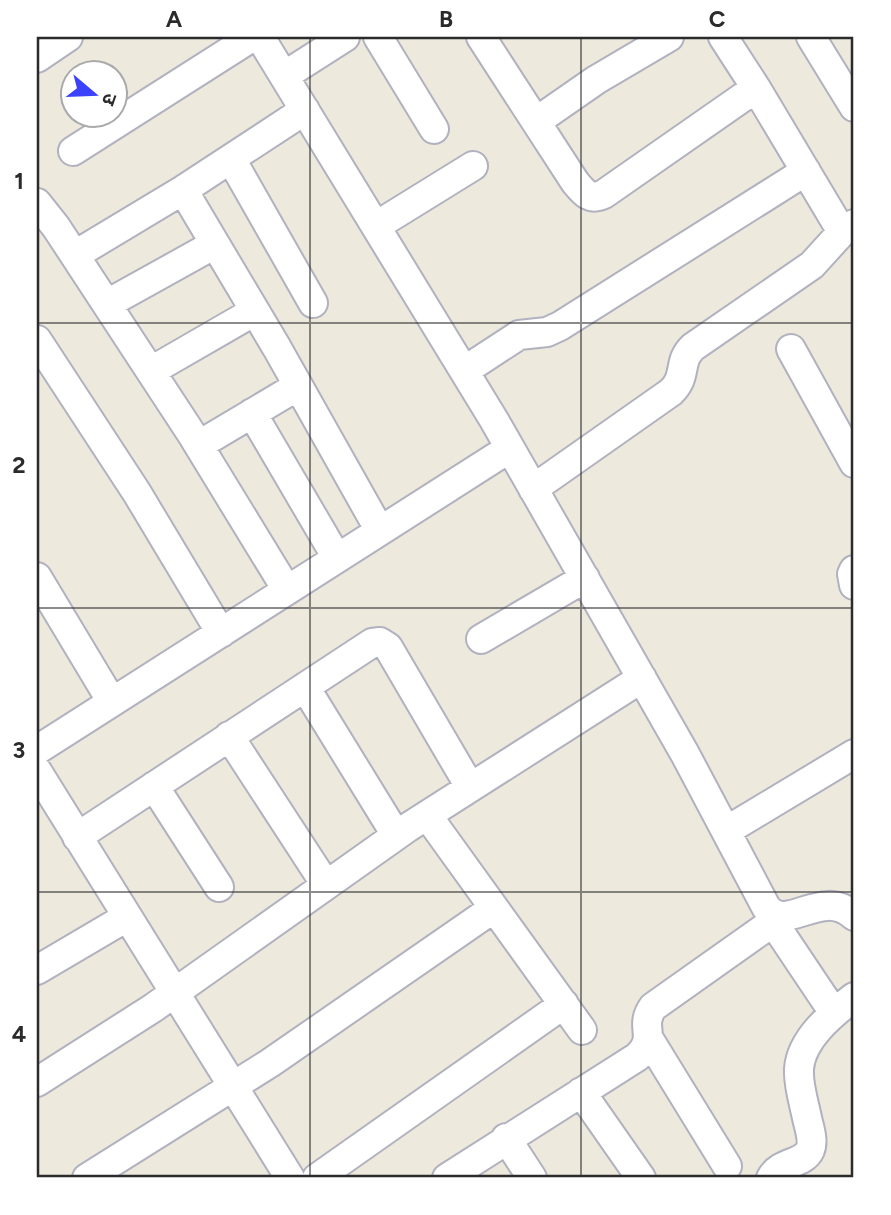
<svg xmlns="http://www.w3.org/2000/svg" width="891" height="1215" viewBox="0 0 891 1215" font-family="Figtree,'Noto Sans Devanagari',sans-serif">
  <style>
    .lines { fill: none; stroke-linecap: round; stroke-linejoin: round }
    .minor-casing { stroke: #b1b1bf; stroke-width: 32 }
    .minor { stroke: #fff; stroke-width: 28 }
    .grid { fill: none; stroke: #2b2b2b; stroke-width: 2; stroke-opacity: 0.55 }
    .neatline { fill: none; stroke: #2b2b2b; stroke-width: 2.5 }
    .grid-label { font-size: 23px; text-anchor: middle; font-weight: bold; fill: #2b2b2b }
  </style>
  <rect width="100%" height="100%" fill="#ede9dd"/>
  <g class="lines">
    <defs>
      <path id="minor" d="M260,37L494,420L685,754L766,907C786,935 821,886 854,916
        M378,37L434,129
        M481,37L575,182C584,193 590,201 604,194L756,88
        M723,37L756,88L842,232
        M811,37L854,107
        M37,58L68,37
        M284,76L345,37
        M537,121L596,80L669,37
        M73,151L252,37
        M231,159L313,303
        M183,190L277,348L380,531
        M37,203L56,227L191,433L287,590
        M376,226L473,166
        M75,255L183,190L305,110
        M107,304L215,244
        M37,340L137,493L221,633
        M791,349L854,463
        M151,371L255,311
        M464,371L519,335L547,332L560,326L806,171
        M252,413L337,558
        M199,445L298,386
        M533,489L671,392C688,376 677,362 693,347L812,265L842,232L854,224
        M854,570L852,574L854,585
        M37,577L112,702
        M481,639L585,578
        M305,687L396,835
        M229,736L326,885
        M37,750L510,448
        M37,771L290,1178
        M154,786L219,887
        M427,815L582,1030
        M726,831L854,754
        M77,837L372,643L380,642L388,647L470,787
        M773,922L834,1013
        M37,970L127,917
        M649,1039L727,1166
        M37,1082L153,1008L407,828L642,678
        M581,1092L641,1178
        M506,1138L532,1178
        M87,1178L270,1063L494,908
        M317,1178L564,1004
        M447,1178L637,1057C659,1036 638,1028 653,1007L780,917
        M771,1178C780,1161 803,1165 810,1150C814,1141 809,1127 807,1118C804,1103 798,1085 799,1069C801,1039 832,1014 854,997"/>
    </defs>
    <use href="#minor" class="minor-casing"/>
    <use href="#minor" class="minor"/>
  </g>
  <path class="grid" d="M310,37V1178M581,37V1178M37,323H854M37,608H854M37,892H854"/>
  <rect width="891" height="1215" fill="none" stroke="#ffffff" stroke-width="77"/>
  <g transform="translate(94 94) rotate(109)"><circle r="33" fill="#ffffff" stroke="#aaaaaa" stroke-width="2"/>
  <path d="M0-5L12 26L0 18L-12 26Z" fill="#3c42fb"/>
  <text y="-10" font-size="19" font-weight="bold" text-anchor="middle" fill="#2b2b2b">उ</text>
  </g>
  <rect x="38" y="38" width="814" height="1138" class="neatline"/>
  <g class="grid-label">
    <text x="174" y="27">A</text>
    <text x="446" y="27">B</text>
    <text x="717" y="27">C</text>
    <text x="19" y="189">1</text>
    <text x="19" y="473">2</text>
    <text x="19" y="758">3</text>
    <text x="19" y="1042">4</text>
  </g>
</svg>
